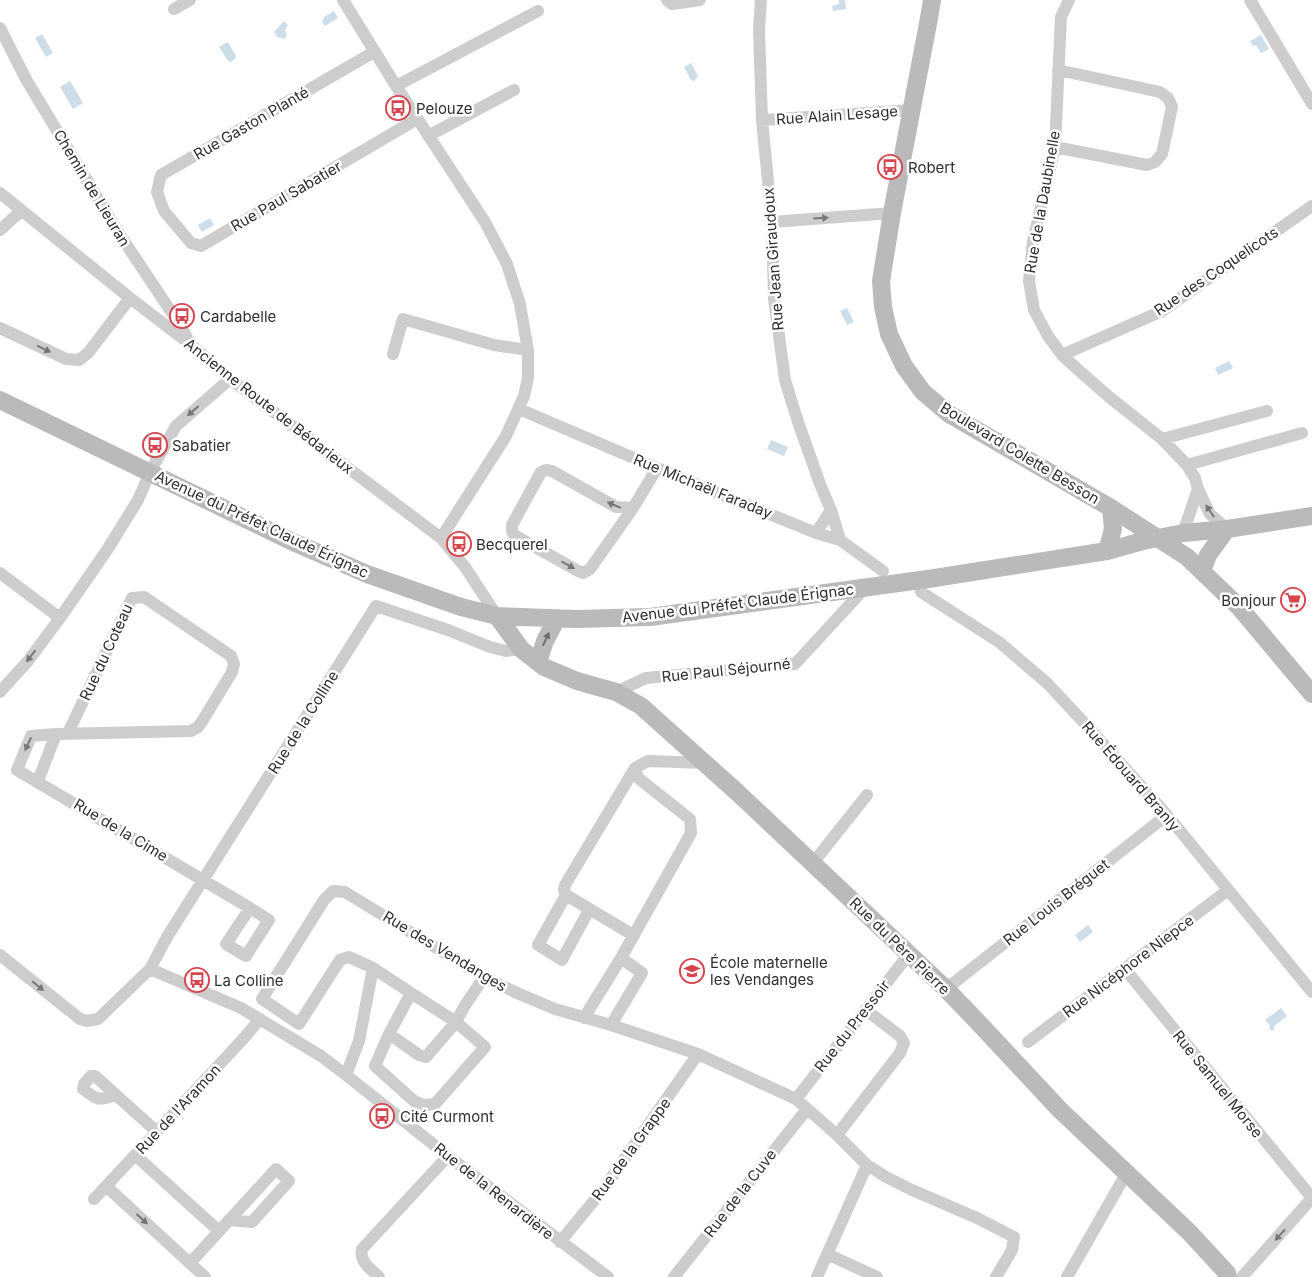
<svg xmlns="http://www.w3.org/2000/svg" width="1312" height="1277" viewBox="0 0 1312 1277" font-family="Inter,sans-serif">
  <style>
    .water { fill: #cddee9 }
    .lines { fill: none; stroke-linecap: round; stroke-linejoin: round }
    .street { stroke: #cdcdcd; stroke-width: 12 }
    .secondary { stroke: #bababa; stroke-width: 18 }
    .oneway { fill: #777 }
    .oneway2 { fill: #6e6e6e }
    .labels { text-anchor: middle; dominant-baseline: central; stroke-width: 5; stroke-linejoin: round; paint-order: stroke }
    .poi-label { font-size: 15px; fill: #303030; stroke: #fff; text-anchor: start }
    .street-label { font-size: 15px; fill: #303030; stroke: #fff }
  </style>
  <rect width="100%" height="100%" fill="#fff"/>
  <path class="water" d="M839,0H845L846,9L833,11L832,6L839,4Z
    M334,11L338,18L325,26L322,22L324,17Z
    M284,21L288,25L285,30L287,35L285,39L277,37L274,32Z
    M42,34L53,53L46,57L35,38Z
    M1261,35L1269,49L1261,53L1256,45L1253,46L1250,41Z
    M228,42L236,56L235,59L231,62L228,61L219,47Z
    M691,63L698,76L694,81L691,80L684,67Z
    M70,81L83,103L73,109L60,87Z
    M210,218L214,225L202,232L198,225Z
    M847,308L854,322L847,325L840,311Z
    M1229,361L1233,368L1218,375L1215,368Z
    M771,440L788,447L784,456L767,449Z
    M1088,925L1093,932L1080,942L1075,935Z
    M1281,1008L1287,1016L1274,1026L1275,1029L1271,1031L1269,1027L1270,1025L1265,1020Z"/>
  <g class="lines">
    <path class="street" d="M343,0L396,86L485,222L507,264L520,304L523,322L528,350V378L524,396L506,436L441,538
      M667,0L672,4L700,0
      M761,0L759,30L762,120L772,222L774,299L785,380L798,422L820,484L831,510L840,540
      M1069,0L1061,17L1055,147L1033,241L1029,281L1034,310L1048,336L1062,355L1074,366L1108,396L1162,439L1187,465L1195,478L1198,489L1183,533
      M1250,0L1312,104
      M174,9L190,0
      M0,28L27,81L120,235L182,328L189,342
      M374,52L161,175L157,192L164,211L191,243L201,246L417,119
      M396,86L538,11
      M762,120L912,110
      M428,136L514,90
      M1055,147L1147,165L1155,162L1162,154L1172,107L1168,98L1160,92L1058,70
      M0,193L130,298L190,344L230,379L441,538L465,567L497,616
      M772,222L892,213
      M0,230L21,211
      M0,328L66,359L79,360L88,353L130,298
      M393,354L403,319L494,345L528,350
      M1062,355L1162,311L1312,206
      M519,409L657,468L816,533L840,540L883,571
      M1162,439L1267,411
      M1187,465L1302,433
      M1198,489L1210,514L1227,529
      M633,508L590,569L583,573L578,571L514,535L512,531V525L541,472L546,470L552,471L616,507L633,508L657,468
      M816,533L831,510
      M0,573L60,618
      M921,592L999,642L1047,683L1089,728L1167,815L1312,992
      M0,692L28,661L60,618L107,550L138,500L150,472L176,426L230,379
      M616,692L646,678L795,664L866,587
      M56,734L191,731L198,727L203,720L232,672L234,664L231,656L144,597L132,598L68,733
      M38,781L56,734L31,736L17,770L250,908L226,944L246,956L269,920L250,908
      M813,863L867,795
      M566,895L633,935
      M589,910L562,960L538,945L566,895L564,890L565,885L635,768
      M0,955L80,1019L87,1021L98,1019L150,969L167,937L376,606L448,630L490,647L506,651L521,649
      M373,968L411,993L389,1034L375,1066L414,1101L424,1105L435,1104L485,1047L456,1022L464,1007L484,977
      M150,969L241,1008L321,1056L346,1075L448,1156L608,1277
      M1125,969L1312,1198
      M946,989L1167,815
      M584,1018L621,958L691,833L690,819L638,778L635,768L648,761L704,763
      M611,1025L642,973L621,958
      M389,1034L419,1055L426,1057L456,1022L411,993
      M1028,1042L1228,890
      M346,1075L359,1041L373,968L349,957L340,960L299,1024L262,999L324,900L333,891L345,892L484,977L517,993L555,1009L611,1025L698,1054L796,1099L837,1135L867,1165L886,1177L912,1190L977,1218L1014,1237L1012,1250L996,1277
      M115,1095C98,1101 97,1100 83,1089L84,1084L91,1076H95L156,1131
      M796,1099L909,954
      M837,1135L900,1053L904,1043L900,1036L866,1010
      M135,1155L219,1231
      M106,1186L205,1277
      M94,1199L244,1038L260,1019
      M560,1242L602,1191L698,1054
      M827,1254L877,1277
      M190,1263L276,1169L289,1181L252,1222L229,1220
      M379,1277C371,1269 359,1262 362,1249L448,1156
      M674,1277L807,1109
      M817,1277L867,1165
      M1067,1277L1126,1174
      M1242,1277L1312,1198"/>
    <path class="secondary" d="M932,0L929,18L892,213L881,281L883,307L889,334L904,366L923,392L949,414L1111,508L1187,557L1239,607L1312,694
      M0,400L293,542L367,574L461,607L497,616L576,619L650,617L928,579L1107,551L1143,541L1183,533L1227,529L1312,516
      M1107,551L1113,529L1111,508
      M1202,571L1208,555L1227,529
      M497,616L521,649L544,667L577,681L616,692L641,706L738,793L946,989L975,1019L1060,1110L1189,1232L1227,1273L1228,1277
      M538,662L545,641L557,618"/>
  </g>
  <defs><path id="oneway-solid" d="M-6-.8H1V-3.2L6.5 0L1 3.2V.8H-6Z" transform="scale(1.25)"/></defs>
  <g class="oneway">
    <use href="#oneway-solid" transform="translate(821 218) rotate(-4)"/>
    <use href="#oneway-solid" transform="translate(44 349) rotate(26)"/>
    <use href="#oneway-solid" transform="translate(193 411) rotate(139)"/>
    <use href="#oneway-solid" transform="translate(614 505) rotate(-157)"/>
    <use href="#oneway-solid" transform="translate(1210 511) rotate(-124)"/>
    <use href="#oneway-solid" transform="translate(568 565) rotate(29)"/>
    <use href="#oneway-solid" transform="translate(31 656) rotate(128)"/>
    <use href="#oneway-solid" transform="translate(28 744) rotate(115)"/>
    <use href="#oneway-solid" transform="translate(38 986) rotate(39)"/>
    <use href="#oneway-solid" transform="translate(142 1219) rotate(42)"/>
    <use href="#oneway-solid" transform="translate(1280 1235) rotate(132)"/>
  </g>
  <use class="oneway2" href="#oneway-solid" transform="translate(546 639) rotate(-65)"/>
  <defs>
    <symbol id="bus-ring" viewBox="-11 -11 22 22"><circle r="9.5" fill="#fff" stroke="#d4454e" stroke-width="1.5"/><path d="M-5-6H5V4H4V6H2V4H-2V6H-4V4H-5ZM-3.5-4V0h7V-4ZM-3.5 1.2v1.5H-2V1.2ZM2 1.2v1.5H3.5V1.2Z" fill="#d4454e"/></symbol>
    <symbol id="supermarket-ring" viewBox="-11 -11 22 22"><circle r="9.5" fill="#fff" stroke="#d4454e" stroke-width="1.5"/><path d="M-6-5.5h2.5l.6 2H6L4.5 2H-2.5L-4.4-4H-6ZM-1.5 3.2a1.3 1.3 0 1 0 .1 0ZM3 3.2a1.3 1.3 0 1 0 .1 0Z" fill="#d4454e"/></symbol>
    <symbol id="school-ring" viewBox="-11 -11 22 22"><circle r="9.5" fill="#fff" stroke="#d4454e" stroke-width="1.5"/><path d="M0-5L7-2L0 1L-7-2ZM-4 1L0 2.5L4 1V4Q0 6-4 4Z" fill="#d4454e"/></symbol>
  </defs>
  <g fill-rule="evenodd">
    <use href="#bus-ring" x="384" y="94" width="28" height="28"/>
    <use href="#bus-ring" x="876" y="153" width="28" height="28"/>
    <use href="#bus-ring" x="168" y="302" width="28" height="28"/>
    <use href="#bus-ring" x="141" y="431" width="28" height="28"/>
    <use href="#bus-ring" x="445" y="530" width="28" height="28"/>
    <use href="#supermarket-ring" x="1279" y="586" width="28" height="28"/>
    <use href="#school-ring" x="678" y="957" width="28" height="28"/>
    <use href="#bus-ring" x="183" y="966" width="28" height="28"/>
    <use href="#bus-ring" x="368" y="1102" width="28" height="28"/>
  </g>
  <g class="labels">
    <g class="poi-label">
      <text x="416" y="108">Pelouze</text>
      <text x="908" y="167">Robert</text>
      <text x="200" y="316">Cardabelle</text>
      <text x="172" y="445">Sabatier</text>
      <text x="476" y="544">Becquerel</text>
      <text x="1276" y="600" text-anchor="end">Bonjour</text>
      <text x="710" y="962">École maternelle<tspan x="710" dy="17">les Vendanges</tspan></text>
      <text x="214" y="980">La Colline</text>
      <text x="400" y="1116">Cité Curmont</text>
    </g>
    <g class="street-label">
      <text transform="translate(837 115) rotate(-4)">Rue Alain Lesage</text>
      <text transform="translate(251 123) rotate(-30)">Rue Gaston Planté</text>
      <text transform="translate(92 188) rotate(59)">Chemin de Lieuran</text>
      <text transform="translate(286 196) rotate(-30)">Rue Paul Sabatier</text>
      <text transform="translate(1042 202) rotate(-80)">Rue de la Daubinelle</text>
      <text transform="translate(773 259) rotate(-94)">Rue Jean Giraudoux</text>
      <text transform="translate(1216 271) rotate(-34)">Rue des Coquelicots</text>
      <text transform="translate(269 406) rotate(38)">Ancienne Route de Bédarieux</text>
      <text transform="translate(1020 453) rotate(31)">Boulevard Colette Besson</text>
      <text transform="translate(703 486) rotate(22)">Rue Michaël Faraday</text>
      <text transform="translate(262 524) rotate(25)">Avenue du Préfet Claude Érignac</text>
      <text transform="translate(738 603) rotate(-7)">Avenue du Préfet Claude Érignac</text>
      <text transform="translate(106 652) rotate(-65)">Rue du Coteau</text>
      <text transform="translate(726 670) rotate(-6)">Rue Paul Séjourné</text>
      <text transform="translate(303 722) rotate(-58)">Rue de la Colline</text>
      <text transform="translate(1131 776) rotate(49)">Rue Édouard Branly</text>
      <text transform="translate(121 830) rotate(31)">Rue de la Cime</text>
      <text transform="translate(1056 902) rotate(-38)">Rue Louis Bréguet</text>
      <text transform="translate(900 946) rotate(44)">Rue du Père Pierre</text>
      <text transform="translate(445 951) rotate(31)">Rue des Vendanges</text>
      <text transform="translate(1128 966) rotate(-37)">Rue Nicéphore Niepce</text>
      <text transform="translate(852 1026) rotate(-52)">Rue du Pressoir</text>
      <text transform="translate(1218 1084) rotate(51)">Rue Samuel Morse</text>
      <text transform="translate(178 1109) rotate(-47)">Rue de l'Aramon</text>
      <text transform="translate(631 1149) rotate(-54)">Rue de la Grappe</text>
      <text transform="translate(494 1191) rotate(38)">Rue de la Renardière</text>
      <text transform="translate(740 1193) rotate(-52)">Rue de la Cuve</text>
    </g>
  </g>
</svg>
